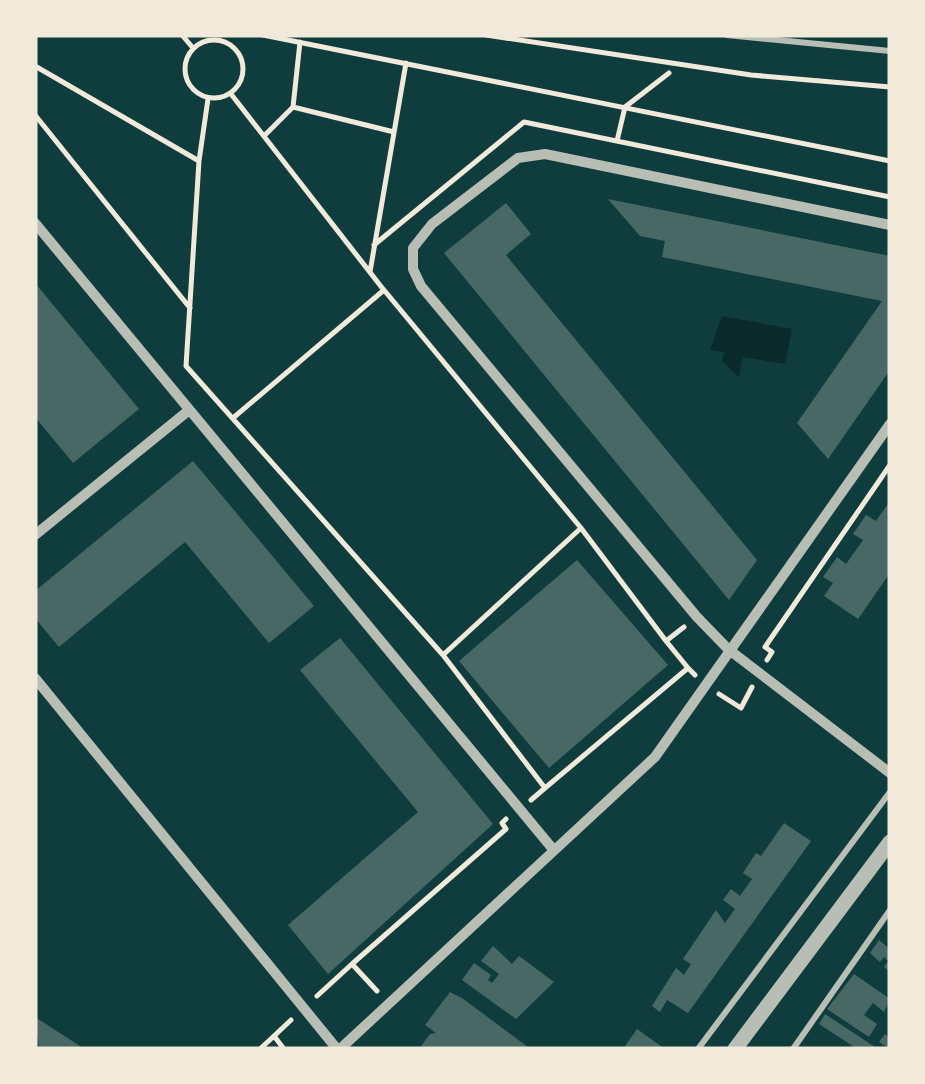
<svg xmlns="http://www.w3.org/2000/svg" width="925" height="1084" viewBox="0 0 925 1084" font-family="Helvetica,sans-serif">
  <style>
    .water { fill: #0a2a2b }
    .building { fill: #486865 }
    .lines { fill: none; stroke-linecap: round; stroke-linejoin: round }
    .path { stroke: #f1e9da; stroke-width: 5 }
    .service { stroke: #b8beb3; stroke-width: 6 }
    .minor { stroke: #b8beb3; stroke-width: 10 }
    .tertiary { stroke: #b8beb3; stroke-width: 15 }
  </style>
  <rect width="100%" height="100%" fill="#0f3d3e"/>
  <path class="water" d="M722,316L792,329L785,364L743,357L739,377L722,361L724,352L710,350Z"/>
  <path class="building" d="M608,199L890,256V370L828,459L797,423L882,301L662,257L665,241L640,236Z
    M506,203L531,234L506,255L757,560L729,600L444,253Z
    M35,283L139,409L73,463L35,417Z
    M193,461L314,606L269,643L185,542L59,647L35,618V591Z
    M890,501V573L858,619L824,596L833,583L823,577L837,557L846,564L863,540L853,534L866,515L876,521Z
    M577,560L668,665L549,768L459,661Z
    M340,638L493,824L328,974L288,925L418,812L300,670Z
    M784,823L811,841L688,1013L667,1000L660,1012L652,1006L676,968L684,975L691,964L683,959L716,910L725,923L735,909L723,900L731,889L740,896L752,879L743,873L756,853L761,856Z
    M879,940L890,949V972L884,967L888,961L884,957L880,962L870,953Z
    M493,946L512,964L519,956L554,982L516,1019L462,980L474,963L491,975L488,980L492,983L499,974L481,961Z
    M854,974L890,999L884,1012L873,1003L864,1015L877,1024L869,1037L827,1009Z
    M450,992L462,998L528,1047L419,1049L430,1034L436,1033L425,1025Z
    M825,1014L878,1049H857L819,1024Z
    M35,1017L80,1046L78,1049H39Z
    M637,1029L665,1049H623Z
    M885,1034L890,1038V1049L879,1042Z"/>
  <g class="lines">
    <path class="path" d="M182,35L193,48
      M263,35L890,161
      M486,35L751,75L890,87
      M185 69a29 29 0 1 1 58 0a29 29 0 1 1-58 0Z
      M300,42L293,107L394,132
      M35,66L199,161L186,366L443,655L581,528L384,290L233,418
      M231,94L383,289
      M35,115L190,308
      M264,136L293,107
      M617,141L625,107L669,73
      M199,161L208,99
      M374,245L524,122L890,197
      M370,272L406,63
      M581,528L666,641
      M684,627L666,641L688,668
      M443,655L545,788L531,800
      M767,660L772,652L765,647L890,465
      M719,694L741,708L752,687
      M545,788L688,668L695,675
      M377,991L352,964L506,829L502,823L506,819
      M317,996L352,964
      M260,1049L274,1036
      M284,1049L274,1036L291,1020"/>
    <path class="service" d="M727,35L890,51
      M698,1049L890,792
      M793,1049L890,910"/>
    <path class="minor" d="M35,223L552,848
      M890,225L545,154L518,158L432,224L413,248V269L421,286L697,617L728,649L890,773
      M35,535L188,411
      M35,678L337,1049
      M340,1049L655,757L890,424"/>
    <path class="tertiary" d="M735,1049L890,842"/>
  </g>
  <rect width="925" height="1084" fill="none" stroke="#f1e9da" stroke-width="75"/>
</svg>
